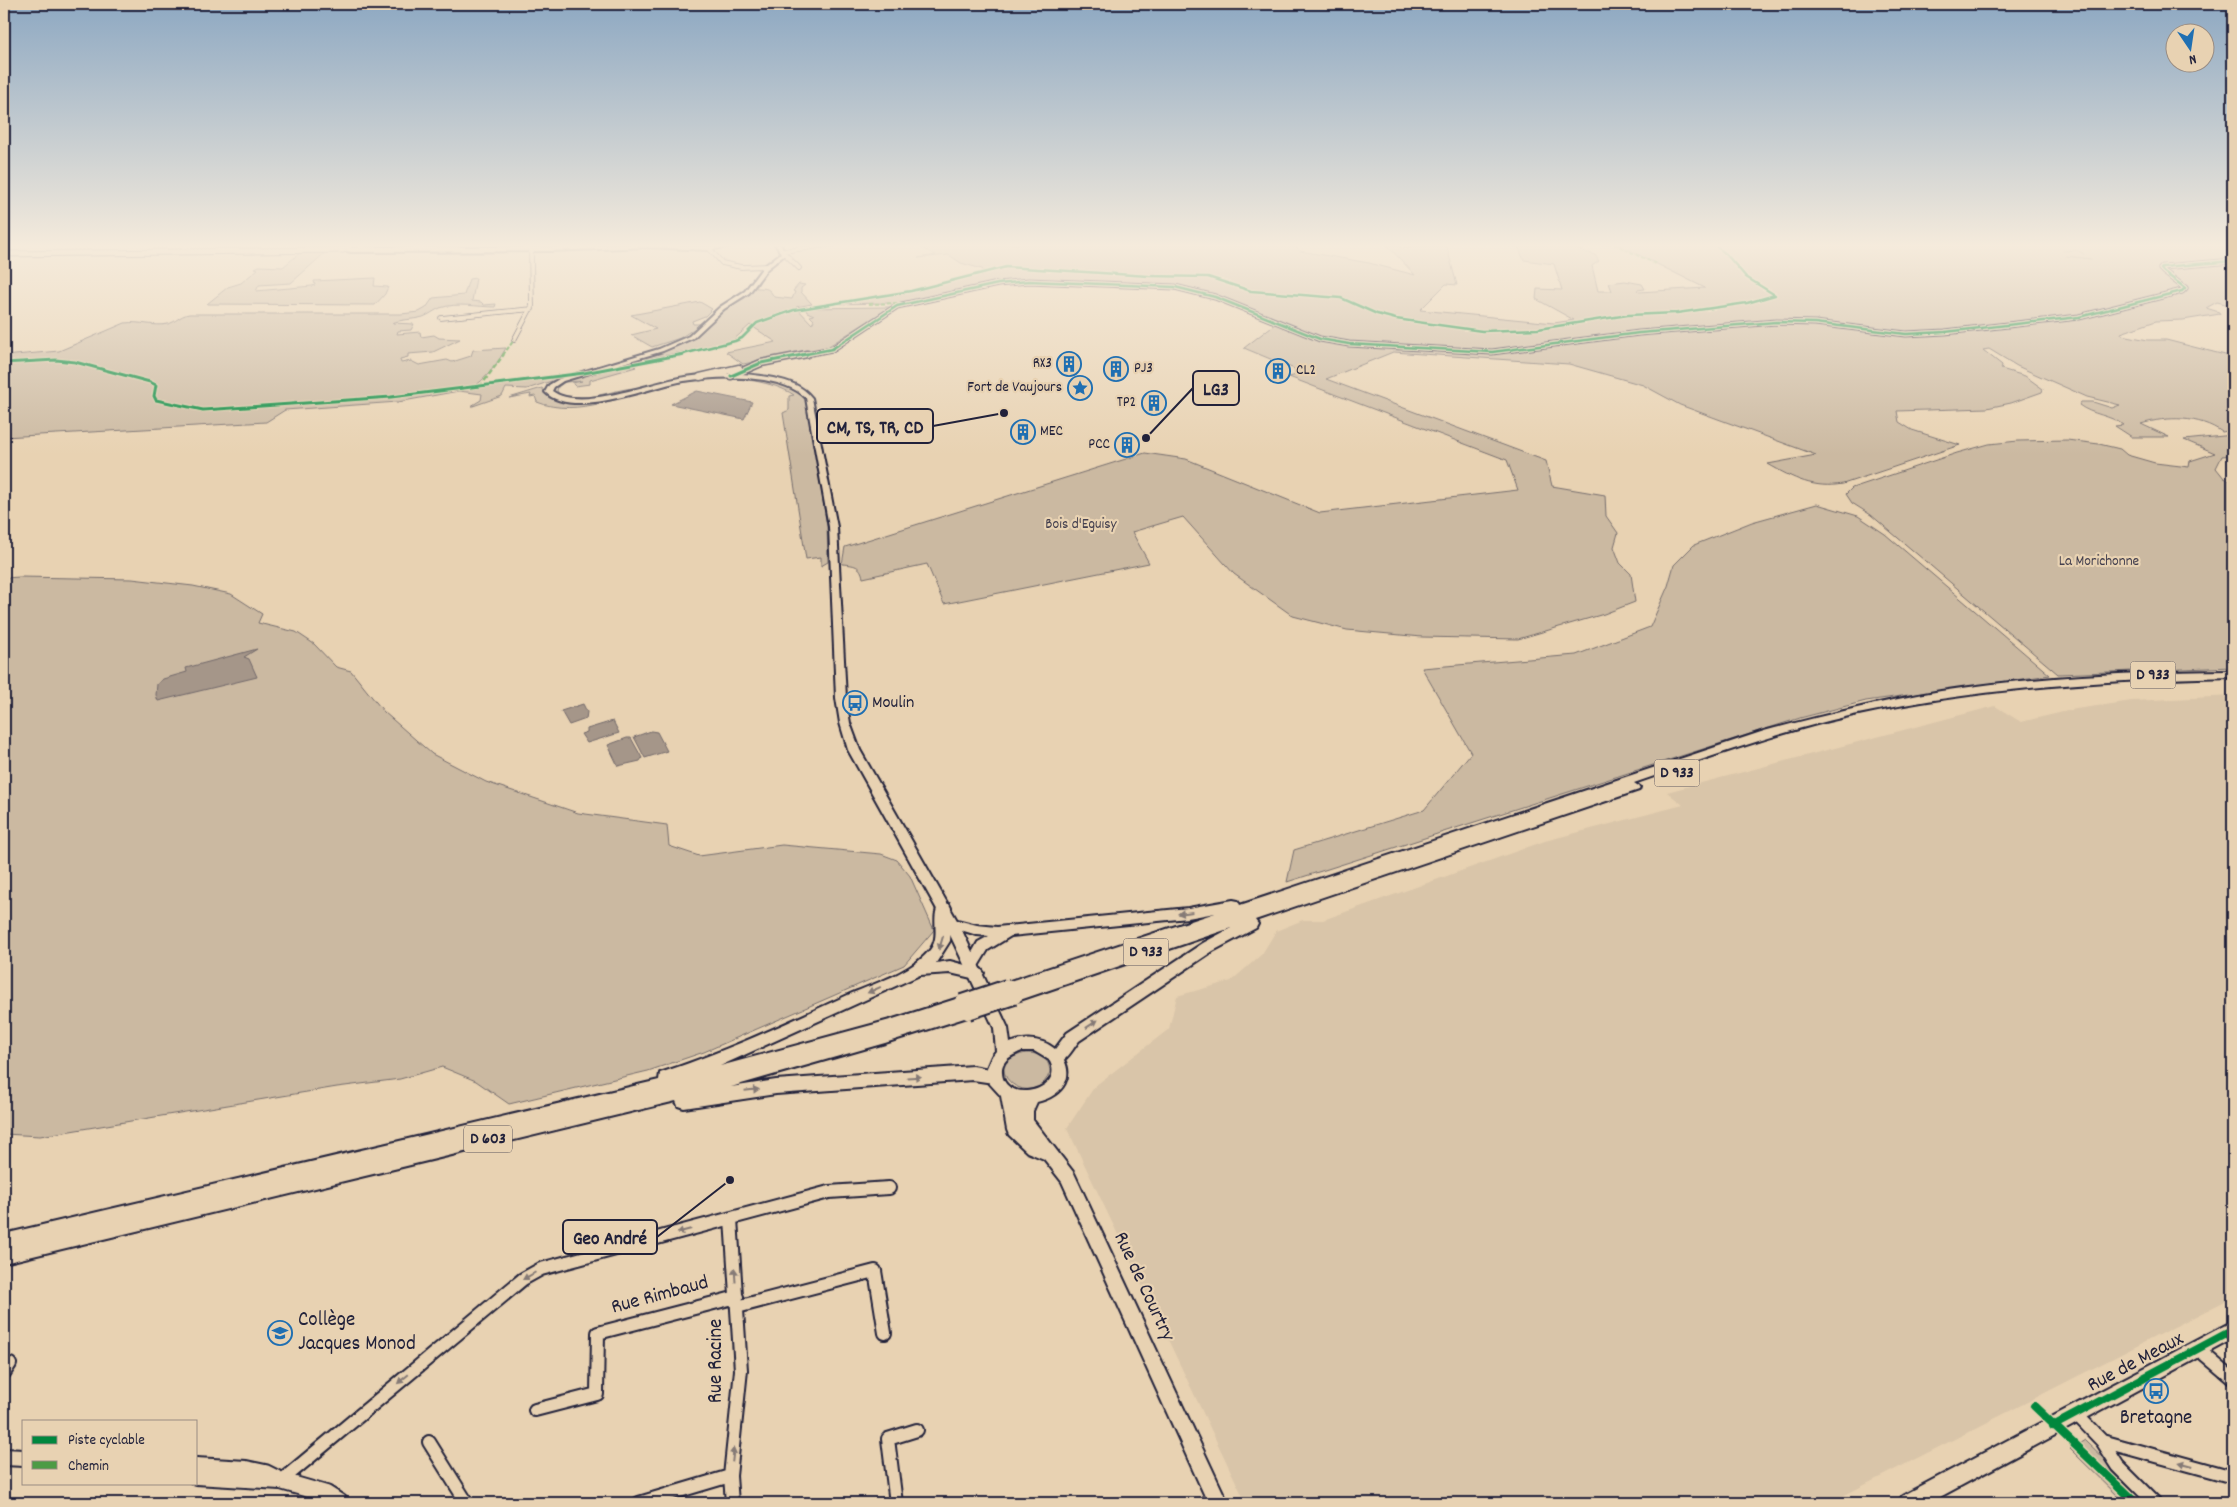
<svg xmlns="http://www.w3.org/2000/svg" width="2237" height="1507" viewBox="0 0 2237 1507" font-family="Dekko,sans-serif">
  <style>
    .built { fill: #d9c5a9 }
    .green { fill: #cbb9a1; stroke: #766e6e }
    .water { fill: #a59689; stroke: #71686a }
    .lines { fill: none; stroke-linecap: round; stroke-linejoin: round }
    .stream { stroke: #71686a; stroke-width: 1 }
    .minor-far1-casing { stroke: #22223b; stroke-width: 5.5 }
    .minor-casing { stroke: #22223b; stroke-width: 16 }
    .tertiary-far2-casing { stroke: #22223b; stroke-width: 7 }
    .tertiary-far1-casing { stroke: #22223b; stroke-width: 9 }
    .tertiary-casing { stroke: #22223b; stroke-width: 20 }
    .secondary-casing { stroke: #22223b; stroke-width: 4 }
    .trunk-casing { stroke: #22223b; stroke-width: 4 }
    .minor-far1 { stroke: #e8d2b2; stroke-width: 4 }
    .minor { stroke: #e8d2b2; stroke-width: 12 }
    .tertiary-far2 { stroke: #e8d2b2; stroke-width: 5 }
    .tertiary-far1 { stroke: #e8d2b2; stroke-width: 6 }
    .tertiary { stroke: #e8d2b2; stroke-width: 16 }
    .secondary { fill: #e8d2b2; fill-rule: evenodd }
    .trunk { fill: #e8d2b2; fill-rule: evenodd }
    .trunk-bridge-casing { stroke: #22223b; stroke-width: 20; stroke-linecap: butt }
    .trunk-bridge { stroke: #e8d2b2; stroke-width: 16 }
    .quiet-far1 { stroke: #4d9b45; stroke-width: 2; stroke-dasharray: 4 2; stroke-linecap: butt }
    .quiet { stroke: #4d9b45; stroke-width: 2.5; stroke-dasharray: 5 2.5; stroke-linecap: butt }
    .cycleway-far2-casing { stroke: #e8d2b2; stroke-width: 4.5 }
    .cycleway-far1-casing { stroke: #e8d2b2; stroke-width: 5 }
    .cycleway-casing { stroke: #e8d2b2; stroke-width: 11 }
    .cycleway-far2 { stroke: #00873e; stroke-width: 2.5 }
    .cycleway-far1 { stroke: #00873e; stroke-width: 3 }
    .cycleway { stroke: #00873e; stroke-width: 8 }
    .oneway { fill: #857a76 }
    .labels { text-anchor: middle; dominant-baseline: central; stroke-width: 4.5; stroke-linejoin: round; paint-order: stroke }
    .far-poi-label { font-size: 15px; fill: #22223b; stroke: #e8d2b2; text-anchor: end }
    .far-park-label { font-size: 15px; fill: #44404f; stroke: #e8d2b2 }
    .shield { fill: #e8d2b2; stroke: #5d575f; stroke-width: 1 }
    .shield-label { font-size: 16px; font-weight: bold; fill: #22223b }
    .poi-label { font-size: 18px; fill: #22223b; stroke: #e8d2b2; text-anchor: start }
    .near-street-label { font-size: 21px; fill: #22223b; stroke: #e8d2b2 }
    .near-poi-label { font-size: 21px; fill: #22223b; stroke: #e8d2b2; text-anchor: start }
    .leader { fill: none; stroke: #22223b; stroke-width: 2 }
    .callout-dot { fill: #22223b; stroke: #e8d2b2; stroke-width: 2 }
    .callout { fill: #e8d2b2; stroke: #22223b; stroke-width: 2 }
    .callout-label { font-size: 19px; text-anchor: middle; font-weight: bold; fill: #22223b }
  </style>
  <rect width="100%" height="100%" fill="#e8d2b2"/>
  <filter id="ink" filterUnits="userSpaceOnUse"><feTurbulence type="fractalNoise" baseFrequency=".02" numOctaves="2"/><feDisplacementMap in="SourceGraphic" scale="10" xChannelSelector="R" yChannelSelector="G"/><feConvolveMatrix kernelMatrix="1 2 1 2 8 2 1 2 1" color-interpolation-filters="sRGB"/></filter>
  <g filter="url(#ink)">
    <path class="built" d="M2233,696V1297L1829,1503H1246L1067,1128L1095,1086L1169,1029L1177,996L1231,981L1262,954L1276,931L1303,920H1323L1545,841L1683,805L1667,792L1995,706L2021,722L2076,709L2132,701Z"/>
    <path class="green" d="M443,244H558L563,247L441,248Z
      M926,244H1294L1300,251L1369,263L1415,275L1386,244H1398L1401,248L1446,244L1457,285L1446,284L1420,310L1554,323L1574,320L1536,299L1537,289L1562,290L1554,264L1524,260L1518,247L1494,244H1610L1568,246L1595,255L1599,261L1592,266L1598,291H1612L1609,283L1625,281L1642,284L1645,289L1637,290L1639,292L1705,288L1617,244H2233V306L2217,302L2206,308L2219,312L2220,314L2183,320L2156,321L2121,333L2122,335L2148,340H2166L2233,357V430L2222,432C2200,416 2167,416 2141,424L2169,437H2132L2115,426L2123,425C2111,415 2092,415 2079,405L2081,402H2093L2112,408L2120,405L2087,397L2017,366L1989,349L1983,350L2002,365L2001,369L2025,376L2043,389L2042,392L2011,403L1987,408L1897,411L1899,422L1912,430L1960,445L1843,484C1814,489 1794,479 1768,464L1816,455L1680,405L1643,385L1569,364L1393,352L1326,379L1546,461L1552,486L1605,495L1606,516L1618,533L1614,547L1620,563L1631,574L1635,602L1604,614L1518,639L1422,637L1347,630L1293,616L1234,574L1183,517L1132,532L1149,563L944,604L927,564L863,578C861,565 854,565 842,564L845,547L1145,453L1186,459L1320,513L1518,490L1507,460L1289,377L1304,373L1244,348L1276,323L1209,293L1172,284L1022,280L894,306L890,303L832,304L922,290L984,272L982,269L961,263L949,255L918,258L936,255L921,248L926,246Z
      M301,252H326L291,283L259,285L256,291L312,286L315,285L314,281L375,278L374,286L388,287L385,294L375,305L207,304L228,287L241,283L258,269L255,268L259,266L283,267Z
      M784,255L765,272L756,288C767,288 769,288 774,297L792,299L795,292L793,291L799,284L805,285L801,288V292L812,304L796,307L812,324L814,320L810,316L814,315L807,312L805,308L890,307L824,349L743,364L726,352L776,342L750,325L730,343L645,359V357L689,341L697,336L709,325L716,313L745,298L763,272Z
      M476,278L472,301L481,302L484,305L496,304L495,307C477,307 458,302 440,308C435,310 429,315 423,317C412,320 402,319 392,323L414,324L411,330L398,331L397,334L420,332L421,337L434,335L439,338L460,339L433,352L408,354V357L400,359L401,363L411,361L419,365L447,360L452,362L471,356L473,350L506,348C497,364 486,380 470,389L570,375L527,389L506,388L502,396L473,406H471L481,400L482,394L459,391L398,402L285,410L266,422L4,437V356L59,351L125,323C139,321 155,327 168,324C176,322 179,316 189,314H401L419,312L426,308L433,298L464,295L469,279Z
      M700,302L712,309L705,316L692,321L693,324H701L680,338L652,347L631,335L656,329L631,315Z
      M633,364L636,367L590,380V384L575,386L572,383L582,381L565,382L558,387L557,391C572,409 620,386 639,388C608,396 582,405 551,392L552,388L566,380Z
      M726,377C751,378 793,377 808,402L827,527L828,562L821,566V557L806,559L783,413L789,410V396L794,395C782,387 769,384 755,381C725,376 693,380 664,386C625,395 577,418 537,402L535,396L530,397L531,394L509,398L542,388L549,398L575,402L699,378Z
      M2233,435V455L2222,456L2216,468L2224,478L2233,482V667L2058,674L1871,515L1852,503L1846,494L1852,488L1957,453L1989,444L2018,441L2067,440L2099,444L2120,449L2127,455L2155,463L2189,467L2190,461L2215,453L2184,440Z
      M1817,504L1858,516L1885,534L2050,675L1866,701L1800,718L1287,882L1294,850L1424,810L1471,753L1422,668L1576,655L1650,627L1668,586L1674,565L1694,545L1752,522Z
      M20,577L132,579L193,586L231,594L262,614L258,623L296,632L314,644L336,667L351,671L384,712L432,754L486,782L578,813L667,825L669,846L699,856L782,845L881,854L897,860L910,876L934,930L904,965L704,1052L648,1071L509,1104L476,1081L442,1067L400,1079L337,1087L40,1136L4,1134V578Z
      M1026,1053C1039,1053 1049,1057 1050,1072C1033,1116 972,1064 1026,1053Z
      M2085,1440L2151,1503H2140L2077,1445Z
      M2072,1447L2132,1503H2125L2070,1449Z"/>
    <path class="water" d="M697,391L752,402L744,419L671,404Z
      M257,649L244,657L249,659L257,677L158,701L156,695L157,684L163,679L187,672L186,668Z
      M583,704L587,712L586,719L569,725L561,711Z
      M613,721L619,733L587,743L581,734L587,732V729Z
      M651,731L657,732L667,751L645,758L634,737Z
      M627,738H631L642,758L640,761L618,766L608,745Z"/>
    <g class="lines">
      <path class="stream" d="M2063,251L2076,250L2084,254
        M2066,256L2091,259"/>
      <defs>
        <path id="minor-far1" d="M709,248L722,263L741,267L767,266
          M784,251L834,244
          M784,253L799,268
          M441,318L532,309
          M514,340L532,306L531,253L534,249"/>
        <path id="minor" d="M731,1219L741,1370L730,1476L732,1503
          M737,1307L875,1271L885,1333
          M2198,1349L2233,1379
          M4,1373L10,1364
          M535,1410L597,1394L598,1333L737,1297
          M2076,1414L2102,1441L2118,1466L2155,1503
          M2102,1441L2233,1477
          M429,1442L467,1503
          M281,1481L523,1279L541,1269L829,1192L889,1188
          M639,1503L730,1476
          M896,1503L888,1439L917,1430"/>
        <path id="tertiary-far2" d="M4,254L343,250
          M801,355L832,349L897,306L998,284L1029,281L1175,287L1215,297L1320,339L1349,344L1492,352L1639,333L1776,322L1815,323L1906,334L1945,332L2079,317L2182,291L2185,288L2164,272L2161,269L2163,267L2233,261"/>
        <path id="tertiary-far1" d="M731,376L761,363L807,354
          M700,377L739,368"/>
        <path id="tertiary" d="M4,1457L24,1458
          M196,1466L246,1469L265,1473L281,1481L326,1494L340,1503
          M196,1476L280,1481"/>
        <path id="secondary" d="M350,244H367L364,247H550L630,244L709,246L740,244L709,250L647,247L550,251L351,252L338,249ZM353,247H363L348,248Z
          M775,244H780L786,254L767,269L749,293L724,309L693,338L663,351L563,381L554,387L552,391C581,412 651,382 685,377C714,373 744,372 773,378C788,381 802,385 812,398L837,527L846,698L850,723L860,750L958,922L1008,1028L1010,1043C1059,1024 1096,1087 1037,1102L1033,1111V1120L1074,1173L1228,1503H1208L1062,1182L1044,1159L1027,1152L1009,1135L1007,1130L1001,1096L990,1084L986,1070L992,1056L996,1051L994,1028L944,922L848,750L840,723L836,698L829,527L806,398C795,387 779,383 764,380C738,376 711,377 684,381C649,387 573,420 545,392L549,385L559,379L659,349L689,336L720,307L745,291L763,267L781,253ZM1022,1051H1034L1049,1060C1068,1090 1003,1106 1002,1072C1001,1060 1013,1055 1022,1051Z
          M2233,1321V1339L1929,1503H1899L1902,1496Z"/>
        <path id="trunk" d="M2233,671V677C2097,680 1961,689 1828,721C1762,738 1698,761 1634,783L1640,787L1639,790L1255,920L1258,924L1256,928L1213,951L1079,1041C1071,1051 1065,1066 1051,1062L1049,1057L1067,1033L1203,943L1231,928L1014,1002L1008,1000L1006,996L1007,994L1001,992L999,988L1001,984L1215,913L1188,918L1011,936L988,950L977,968L981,969L984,973L981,977L976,979L950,973L920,975L720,1066L890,1020L962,997L968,999L970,1003L969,1005L974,1007L976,1011L974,1015L885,1043L731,1087L776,1080L973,1066L999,1071L1001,1076L999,1081L993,1083L973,1080L776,1094L684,1108L678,1106L676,1101L4,1263V1234L659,1080L660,1073C725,1052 787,1023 850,994C876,983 910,973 929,951C942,936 930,920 939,904H949L951,908L949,918L977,925L997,927L1188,908L1233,900L1238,901L1240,905L1764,731C1822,716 1881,701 1941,691C2038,676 2135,672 2233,671ZM951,927L977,935L989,936L978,942L965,965L950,961L936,963L950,941Z"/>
      </defs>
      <use href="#minor-far1" class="minor-far1-casing"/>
      <use href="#minor" class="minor-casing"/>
      <use href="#tertiary-far2" class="tertiary-far2-casing"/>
      <use href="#tertiary-far1" class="tertiary-far1-casing"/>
      <use href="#tertiary" class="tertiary-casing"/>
      <use href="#secondary" class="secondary-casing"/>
      <use href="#trunk" class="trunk-casing"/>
      <use href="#minor-far1" class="minor-far1"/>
      <use href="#minor" class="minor"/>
      <use href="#tertiary-far2" class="tertiary-far2"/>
      <use href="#tertiary-far1" class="tertiary-far1"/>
      <use href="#tertiary" class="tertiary"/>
      <use href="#secondary" class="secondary"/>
      <use href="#trunk" class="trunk"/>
      <defs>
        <path id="trunk-bridge" d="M962,1003L1007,988
          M968,1011L1014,996"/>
      </defs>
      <use href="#trunk-bridge" class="trunk-bridge-casing"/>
      <use href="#trunk-bridge" class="trunk-bridge"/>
      <path class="quiet-far1" d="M1614,244L1656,264
        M869,304L899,303
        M503,355L514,340"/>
      <path class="quiet" d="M480,387L504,354"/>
      <defs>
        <path id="cycleway-far2" d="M679,355L735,341L742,338L757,323L794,310L911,291L1006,267L1149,276L1208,277L1251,291L1341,298L1377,314L1396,319L1482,331L1538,329L1628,315L1677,313L1747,303L1775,295L1746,277L1726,254L1713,244
          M801,355L832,349L897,306L998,284L1029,281L1175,287L1215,297L1320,339L1349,344L1492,352L1639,333L1776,322L1815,323L1906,334L1945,332L2079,317L2182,291L2185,288L2164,272L2161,269L2163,267L2233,261"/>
        <path id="cycleway-far1" d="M4,363L56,360L75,362L150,382L156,385L154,396L156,400L203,410L391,397L584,373L684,354
          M731,376L761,363L807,354"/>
        <path id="cycleway" d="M2034,1406L2136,1503
          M2053,1426L2233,1330"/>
      </defs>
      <use href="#cycleway-far2" class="cycleway-far2-casing"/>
      <use href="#cycleway-far1" class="cycleway-far1-casing"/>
      <use href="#cycleway" class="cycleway-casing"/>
      <use href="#cycleway-far2" class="cycleway-far2"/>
      <use href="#cycleway-far1" class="cycleway-far1"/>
      <use href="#cycleway" class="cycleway"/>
    </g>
    <defs><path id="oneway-solid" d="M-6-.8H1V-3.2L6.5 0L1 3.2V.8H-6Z" transform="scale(1.25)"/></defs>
    <g class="oneway">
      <use href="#oneway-solid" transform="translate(1185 913) rotate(173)"/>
      <use href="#oneway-solid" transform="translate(941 943) rotate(107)"/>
      <use href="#oneway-solid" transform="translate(874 990) rotate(156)"/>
      <use href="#oneway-solid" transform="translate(1092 1024) rotate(-34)"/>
      <use href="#oneway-solid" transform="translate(914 1077) rotate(-4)"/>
      <use href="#oneway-solid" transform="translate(752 1090) rotate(-6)"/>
      <use href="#oneway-solid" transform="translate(684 1231) rotate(165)"/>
      <use href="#oneway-solid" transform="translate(735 1275) rotate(-94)"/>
      <use href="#oneway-solid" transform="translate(529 1276) rotate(150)"/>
      <use href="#oneway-solid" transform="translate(403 1379) rotate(140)"/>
      <use href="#oneway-solid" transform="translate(733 1455) rotate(-84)"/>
      <use href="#oneway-solid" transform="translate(2186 1464) rotate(-165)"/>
    </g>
  </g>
  <linearGradient id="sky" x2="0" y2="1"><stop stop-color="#8da8c2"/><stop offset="0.54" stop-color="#f5ebdc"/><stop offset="1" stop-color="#f5ebdc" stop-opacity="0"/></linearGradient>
  <rect width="2237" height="455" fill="url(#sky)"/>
  <defs>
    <symbol id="building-ring" viewBox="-11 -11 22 22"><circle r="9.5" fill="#e8d2b2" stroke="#1f6fb2" stroke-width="1.5"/><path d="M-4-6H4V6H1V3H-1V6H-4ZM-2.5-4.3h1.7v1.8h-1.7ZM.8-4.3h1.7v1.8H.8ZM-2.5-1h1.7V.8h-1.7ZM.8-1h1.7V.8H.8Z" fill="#1f6fb2"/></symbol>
    <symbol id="sight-ring" viewBox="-11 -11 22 22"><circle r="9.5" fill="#e8d2b2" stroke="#1f6fb2" stroke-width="1.5"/><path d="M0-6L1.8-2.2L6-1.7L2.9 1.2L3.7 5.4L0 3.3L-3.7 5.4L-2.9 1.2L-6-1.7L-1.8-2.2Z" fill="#1f6fb2"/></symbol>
    <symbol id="bus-ring" viewBox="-11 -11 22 22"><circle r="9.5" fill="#e8d2b2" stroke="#1f6fb2" stroke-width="1.5"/><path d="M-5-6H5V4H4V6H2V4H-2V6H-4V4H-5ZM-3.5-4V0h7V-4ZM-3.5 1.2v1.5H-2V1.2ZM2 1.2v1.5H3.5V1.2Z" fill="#1f6fb2"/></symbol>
    <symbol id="school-ring" viewBox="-11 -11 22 22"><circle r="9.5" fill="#e8d2b2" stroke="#1f6fb2" stroke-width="1.5"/><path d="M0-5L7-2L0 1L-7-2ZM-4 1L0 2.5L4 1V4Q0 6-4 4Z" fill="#1f6fb2"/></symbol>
  </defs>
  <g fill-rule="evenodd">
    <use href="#building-ring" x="1055" y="350" width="28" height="28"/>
    <use href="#building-ring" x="1102" y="355" width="28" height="28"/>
    <use href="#building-ring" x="1264" y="357" width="28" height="28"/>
    <use href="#sight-ring" x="1066" y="374" width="28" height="28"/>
    <use href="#building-ring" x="1140" y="389" width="28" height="28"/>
    <use href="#building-ring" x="1009" y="418" width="28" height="28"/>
    <use href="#building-ring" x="1113" y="431" width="28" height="28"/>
    <use href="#bus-ring" x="841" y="689" width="28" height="28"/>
    <use href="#school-ring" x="266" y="1319" width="28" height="28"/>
    <use href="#bus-ring" x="2142" y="1377" width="28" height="28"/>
  </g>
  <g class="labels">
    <g class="far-poi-label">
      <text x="1052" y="364">RX3</text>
      <text x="1134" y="369" text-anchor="start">PJ3</text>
      <text x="1296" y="371" text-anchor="start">CL2</text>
      <text x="1062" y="388">Fort de Vaujours</text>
      <text x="1136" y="403">TP2</text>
      <text x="1040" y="432" text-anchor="start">MEC</text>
      <text x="1110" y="445">PCC</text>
    </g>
    <g class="far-park-label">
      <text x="1081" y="525">Bois d'Eguisy</text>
      <text x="2099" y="562">La Morichonne</text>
    </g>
    <g class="shield">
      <rect x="2130.5" y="661.5" width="45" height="27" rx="4"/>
      <rect x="1654.5" y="759.5" width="45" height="27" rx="4"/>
      <rect x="1123.5" y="938.5" width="45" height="27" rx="4"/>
      <rect x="464" y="1125.5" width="48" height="27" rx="4"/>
    </g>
    <g class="shield-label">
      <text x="2153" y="675">D 933</text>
      <text x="1677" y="773">D 933</text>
      <text x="1146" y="952">D 933</text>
      <text x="488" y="1139">D 603</text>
    </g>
    <g class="poi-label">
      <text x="872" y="703">Moulin</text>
    </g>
    <g class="near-street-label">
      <text transform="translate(1143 1287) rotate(65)">Rue de Courtry</text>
      <text transform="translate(660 1296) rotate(-15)">Rue Rimbaud</text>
      <text transform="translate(717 1361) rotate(-90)">Rue Racine</text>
      <text transform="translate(2136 1363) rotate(-28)">Rue de Meaux</text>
    </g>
    <g class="near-poi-label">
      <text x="298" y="1321">Collège<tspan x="298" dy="24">Jacques Monod</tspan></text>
      <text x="2156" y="1419" text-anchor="middle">Bretagne</text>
    </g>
  </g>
  <path class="leader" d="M1146 438L1193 388M1004 413L933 426M730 1180L657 1237"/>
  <g class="callout-dot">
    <circle cx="1146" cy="438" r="5"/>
    <circle cx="1004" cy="413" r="5"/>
    <circle cx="730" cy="1180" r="5"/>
  </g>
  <g class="callout">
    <rect x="1193" y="371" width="46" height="34" rx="5"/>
    <rect x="817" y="409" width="116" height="34" rx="5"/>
    <rect x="563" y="1220" width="94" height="34" rx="5"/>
  </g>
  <g class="callout-label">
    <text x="1216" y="395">LG3</text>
    <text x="875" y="433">CM, TS, TR, CD</text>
    <text x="610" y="1244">Geo André</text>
  </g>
  <rect width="2237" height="1507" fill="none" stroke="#e8d2b2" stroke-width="20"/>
  <rect x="10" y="10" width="2217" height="1487" fill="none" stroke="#22223b" stroke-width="2" filter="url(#ink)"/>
  <rect x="22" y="1420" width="175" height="65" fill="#e8d2b2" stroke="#998c82"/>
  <rect x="32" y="1436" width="25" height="8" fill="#00873e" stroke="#998c82"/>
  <text x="68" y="1444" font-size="15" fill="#22223b">Piste cyclable</text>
  <rect x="32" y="1461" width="25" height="8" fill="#4d9b45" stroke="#998c82"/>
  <text x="68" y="1470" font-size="15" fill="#22223b">Chemin</text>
  <g transform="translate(2190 48) rotate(167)"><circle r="24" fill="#e8d2b2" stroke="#998c82"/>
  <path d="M0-4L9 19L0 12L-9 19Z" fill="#1f6fb2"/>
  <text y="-8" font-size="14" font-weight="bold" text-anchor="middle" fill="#22223b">N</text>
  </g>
</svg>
